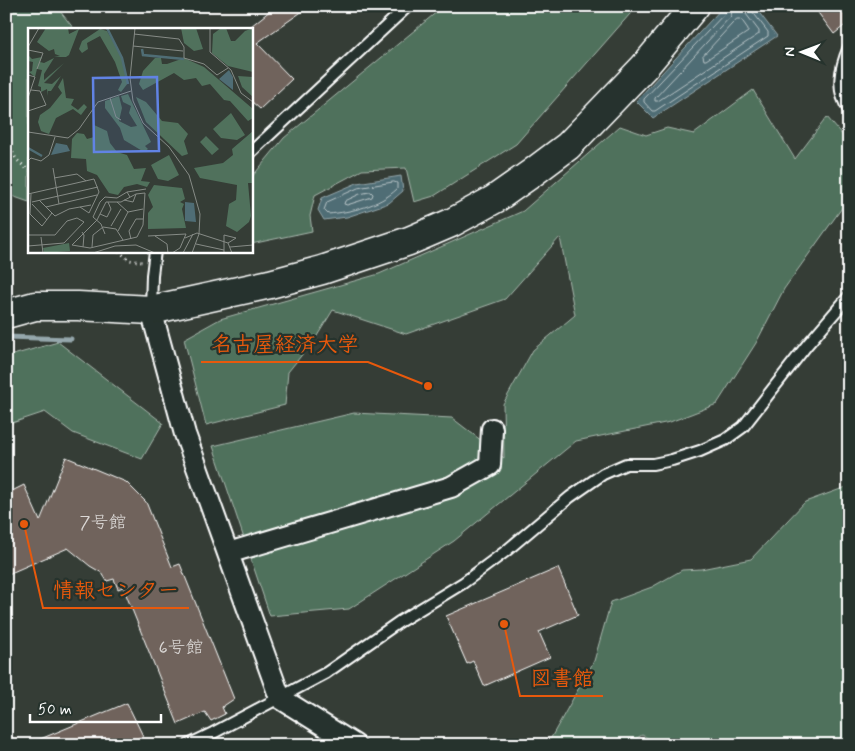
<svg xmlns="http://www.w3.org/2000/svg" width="855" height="751" viewBox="0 0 855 751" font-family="Mynerve,'Klee One',sans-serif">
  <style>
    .green { fill: #50715c; stroke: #a8b8ae }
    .water { fill: #4f6d75; stroke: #95a7ac }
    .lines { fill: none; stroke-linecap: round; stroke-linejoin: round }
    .shore { stroke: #b9c5c8; stroke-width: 1 }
    .stream { stroke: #95a7ac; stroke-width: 5 }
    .building { fill: #70645b; stroke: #fff }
    .lane-casing { stroke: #fff; stroke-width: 14 }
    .street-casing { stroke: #fff; stroke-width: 24 }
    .secondary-casing { stroke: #fff; stroke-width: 31 }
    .path { stroke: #fff; stroke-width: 3; stroke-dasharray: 1 4; stroke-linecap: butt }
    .lane { stroke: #26332d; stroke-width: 10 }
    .street { stroke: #26332d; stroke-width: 20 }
    .secondary { stroke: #26332d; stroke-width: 28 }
    .labels { text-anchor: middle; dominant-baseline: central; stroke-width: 4.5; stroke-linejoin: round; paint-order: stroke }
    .number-label { font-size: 18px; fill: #dbd8d6 }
    .inset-river { fill: none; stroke: #4f6d75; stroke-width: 2.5 }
    .inset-road { fill: none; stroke: #868b86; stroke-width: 1 }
    .view { fill: #6183e4; fill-opacity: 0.15; stroke: #6183e4; stroke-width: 2.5 }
    .inset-edge { fill: none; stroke: #fff; stroke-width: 2.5 }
    .leader { fill: none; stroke: #e8590c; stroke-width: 2 }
    .callout-dot { fill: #e8590c; stroke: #26332d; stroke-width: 2 }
    .callout-label { font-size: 21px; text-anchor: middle; font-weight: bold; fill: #e8590c; stroke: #26332d; stroke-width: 4.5; stroke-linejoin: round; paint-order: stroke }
  </style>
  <rect width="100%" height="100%" fill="#353d36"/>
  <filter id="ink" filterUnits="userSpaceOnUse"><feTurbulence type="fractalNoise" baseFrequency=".02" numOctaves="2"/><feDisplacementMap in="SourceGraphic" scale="10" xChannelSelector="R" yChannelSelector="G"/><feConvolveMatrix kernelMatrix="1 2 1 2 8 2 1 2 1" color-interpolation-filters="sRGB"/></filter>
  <g filter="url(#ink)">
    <path class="green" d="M6,6H56L74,29H29V202L6,194Z
      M444,6H637L516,144L434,196L414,202L406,168L362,170L315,195L310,216L312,231L251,244V178L284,138Z
      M753,90L795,159L827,117L849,143V198L784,289L756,343L717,404L670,422L576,441L454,541L349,609L270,616L213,446L354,413L452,418L504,458L503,404L533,350L575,315L560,237L505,299L406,334L333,310L317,336L288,372L285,405L206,425L184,339L220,319L379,274L523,211L620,126L646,135L667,128L694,134Z
      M58,342L163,423L142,459L73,433L45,412L6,425V357Z
      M849,486V745H661L642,735L625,745H547L594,661L611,602L652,587L682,570L701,569L751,559L805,502Z"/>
    <path class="water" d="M724,6H754L777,36L653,118L636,101Z
      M401,176L403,191L389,203L347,217L324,220L318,210L322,198L357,183Z"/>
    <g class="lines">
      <path class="shore" d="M727,6L726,12L644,99V102L652,111H655L768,36V32L752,11L751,6
        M733,6L731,16L655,98V101H658L759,34V31L746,14L744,6
        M737,19H741L748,29V32L706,60H704L703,56Z
        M394,182L397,183V189C379,206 351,212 328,214L324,210L327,202L358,188Z
        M371,192L373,194L372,197L347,205L344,204L345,201L360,194Z"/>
      <path class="stream" d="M6,337L71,339"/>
    </g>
    <path class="building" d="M276,6H310L257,43L292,79L260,109L251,101V26Z
      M813,6H842L849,15V22L834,34Z
      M66,457L126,482L146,502L172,567L180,564L234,699L222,707L225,714L211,721L205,712L178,724L123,587L118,589L114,579L107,581L102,573L90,566L68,548L6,575V494L24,485L40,521Z
      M558,568L578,615L539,632L550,657L484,686L473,661L467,664L446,616Z
      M127,703L143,736L123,745H26Z"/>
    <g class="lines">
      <defs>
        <path id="lane" d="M849,47C840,68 835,90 849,110
          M251,152L408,6
          M151,309L152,275L155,251
          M188,745L213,733L326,673L399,622L463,583L506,551L570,497L603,474L626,464H653L672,460L700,451L725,440L743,427L807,345L849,296"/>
        <path id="street" d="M151,310L185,434L280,698L355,745
          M228,553L451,487L490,465L492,429"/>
        <path id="secondary" d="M6,314L35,306H78L151,310L270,284L322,270L409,241L451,223L495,199L532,173L568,146L644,67L695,6"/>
      </defs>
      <use href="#lane" class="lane-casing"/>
      <use href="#street" class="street-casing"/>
      <use href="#secondary" class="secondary-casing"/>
      <path class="path" d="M6,139L16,159L29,171
        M119,251L129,260L142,262"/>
      <use href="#lane" class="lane"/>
      <use href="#street" class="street"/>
      <use href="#secondary" class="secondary"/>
    </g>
  </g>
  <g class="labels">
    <g class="number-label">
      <text x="103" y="523">7号館</text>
      <text x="181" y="648">6号館</text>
    </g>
  </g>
  <g transform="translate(28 28)">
    <rect width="225" height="225" fill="#353d36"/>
    <path d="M18,0H40L41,6L51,1L41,27L38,29H26L32,28L27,26L26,21L21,23L9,14ZM153,0H168L175,21L166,23L156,15ZM193,0H198L203,13H207L217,3L225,0V44L200,38L184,25L185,6ZM72,1L79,3L94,29L100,55L93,64L90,62L94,54L87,34L72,8L59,15L60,21L54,25L51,21L54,13ZM0,27L4,31L14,29L12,34L16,35L26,30L16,46V52L36,35L16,55L24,56L33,48L23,63H20V68L19,61L13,64V59L10,58L14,42L9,41L7,49L1,44L4,43L5,34L0,33ZM127,30H133L134,36H139L156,30L176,39L225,81V90L220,93L202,73L196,72L182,56L174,58L168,50L156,52L146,45L115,62L111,56L115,43ZM210,48L225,49V69L214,59ZM35,50L38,70L46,71L43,77L50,82L56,76L59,79L53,87L45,81L28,90L21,106L13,103L10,94L12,87L22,80L34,65L30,59ZM100,66L123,114L117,118L120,121L116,124L96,112L92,100L77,80V73L91,68L94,80L91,93L103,99L109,98L101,85L103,78L95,74L93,68ZM108,69L118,74L134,93L150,95L160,106L156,113L160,126L154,128L118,94ZM203,85L217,107L209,112L193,110L185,101ZM66,97L79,103L82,115L89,124L99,127L106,141L118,140L113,153L122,154L119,159L109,156L96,159L90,167L81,165L69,147L59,143L58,131L43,130L44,111L49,105L56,106L59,111L66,109ZM225,103V155H220L223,188L221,194L209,204L198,198L201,176L208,172L209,157L172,150L166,140L195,135L205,127L204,121ZM178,108L191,121L184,127L172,114ZM141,127L151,147L140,153L130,151L123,137ZM126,157L154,160L157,171L152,174L156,176L154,181L158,200L120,201V185L125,179L120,167ZM41,215L42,223L16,225L15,220Z" fill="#50715c"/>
    <path d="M201,42L205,49V62L191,51ZM28,115L39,117L42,123L23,127ZM157,174L166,175L168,194L157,193Z" fill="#4f6d75"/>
    <path class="inset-river" d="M79,0L94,30L100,56M114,21L115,27L156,31M0,120L14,128"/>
    <path class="inset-road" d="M107,0L102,50L105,73L115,95L141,119L161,147L172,186L171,206L164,225M182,0V24L203,42L213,65L225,74M106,6L151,11L156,19V30L176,36L189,47L200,40M105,18L155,23M0,19L11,0M0,22L15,25L9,41M0,47L7,49L0,70M82,70L88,89L93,92M0,83L18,77L12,63L3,62M0,104L40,110L51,101L70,74L103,63M0,133L3,130L13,133L21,127L27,109M25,140L31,176M26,150L49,146L58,153M99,164L118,161M117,165L115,197L109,209L62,220L44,217L69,192L78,174H93L108,166ZM0,166L66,151L71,164L61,185L52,179M3,166L2,186L14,198L24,185M11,172L27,188L41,181L63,177M96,172L105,174L108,166M4,174L70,159M89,174L100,184L115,181M4,176L19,192M18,179L69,167M72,186L79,189L83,181L80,174M83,198L93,181M90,203L100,184M54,204L56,207L55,219M77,206L73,196L65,189L72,174L77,169L89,170L99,164L102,169M0,207H27L39,193L49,190L56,194L36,215L0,218M120,208L158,206L152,220L144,225M127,208L139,216L140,225M13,209L15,225M157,210L169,205L200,215L204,225M103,211L101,203L108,191H115M168,216L196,222M64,219L65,207L75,199L88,201L95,212M202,219L225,217M65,225L87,218L108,217L127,225M155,225L165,206M196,225V207L208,210L200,215"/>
    <path class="view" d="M129,49L131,123L66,124L65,50Z"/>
    <rect width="225" height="225" class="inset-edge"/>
  </g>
  <path class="leader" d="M428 386L368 362H201M24 524L43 608H189M504 624L520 696H603"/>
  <g class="callout-dot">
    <circle cx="428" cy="386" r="5"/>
    <circle cx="24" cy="524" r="5"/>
    <circle cx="504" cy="624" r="5"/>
  </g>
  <g class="callout-label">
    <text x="285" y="351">名古屋経済大学</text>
    <text x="116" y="597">情報センター</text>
    <text x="562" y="685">図書館</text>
  </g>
  <rect width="855" height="751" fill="none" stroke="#26332d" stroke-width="25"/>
  <rect x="12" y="12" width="830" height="726" fill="none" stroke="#fff" stroke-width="2" filter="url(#ink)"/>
  <g transform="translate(802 52) rotate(271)" stroke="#26332d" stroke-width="4" paint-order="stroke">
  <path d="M0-4L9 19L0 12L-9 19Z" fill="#ffffff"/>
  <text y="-8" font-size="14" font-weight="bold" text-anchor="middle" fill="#ffffff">N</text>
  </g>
  <path d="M30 714v8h131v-8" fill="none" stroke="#ffffff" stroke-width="2.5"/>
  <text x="38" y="714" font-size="15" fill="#ffffff" stroke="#26332d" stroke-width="4" paint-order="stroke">50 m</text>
</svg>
